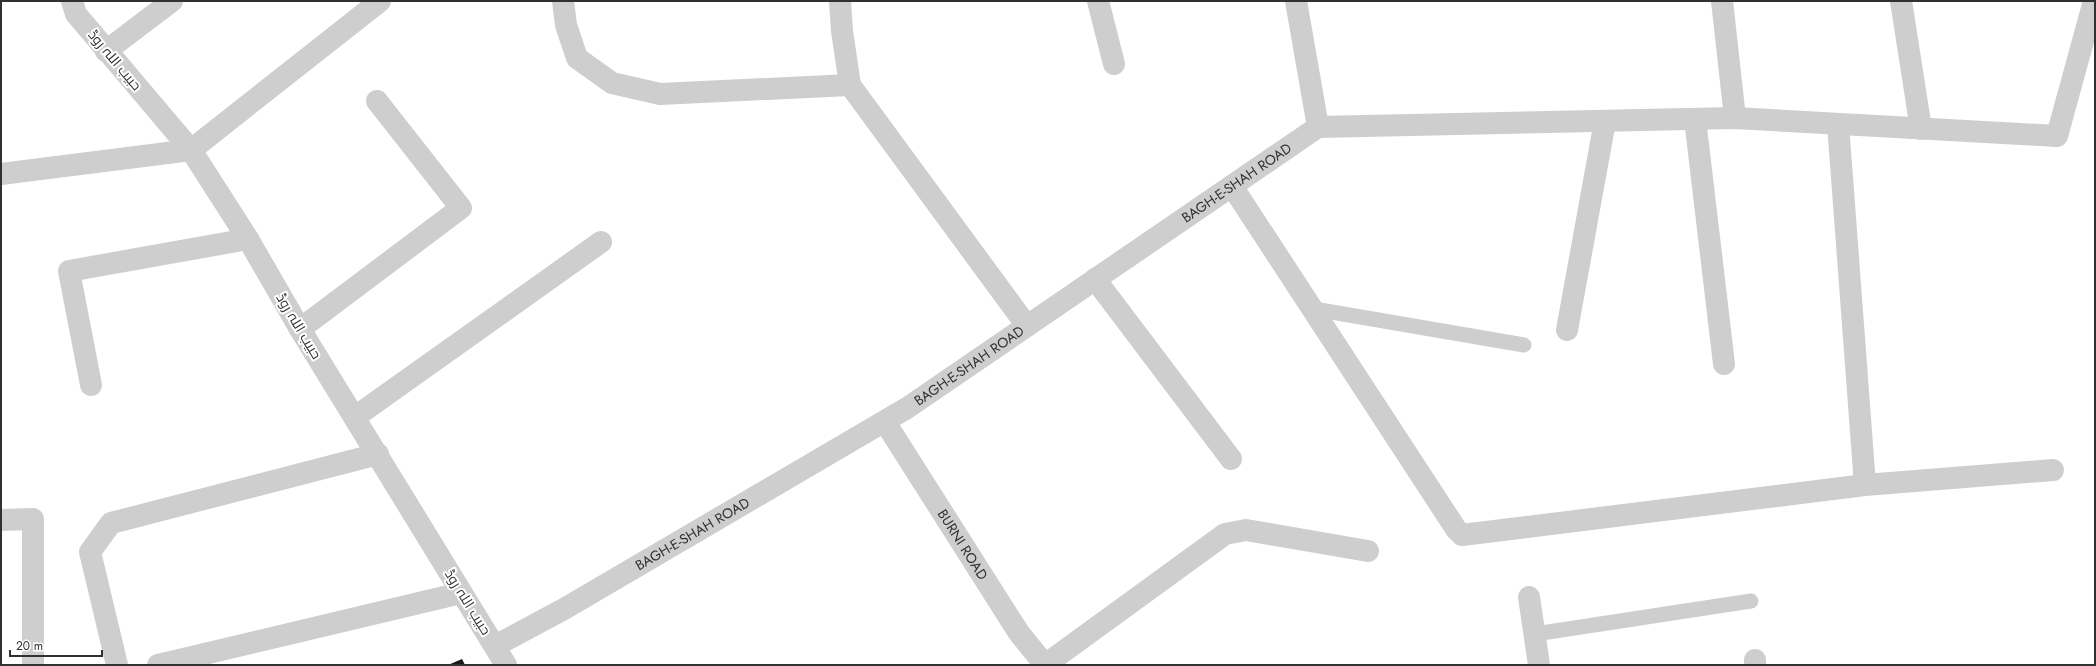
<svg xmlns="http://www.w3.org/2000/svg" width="2096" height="666" viewBox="0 0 2096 666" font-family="Jost,Cairo,sans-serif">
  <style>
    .building { fill: #181818 }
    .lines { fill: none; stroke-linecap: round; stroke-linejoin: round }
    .service { stroke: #cecece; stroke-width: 15 }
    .minor { stroke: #cecece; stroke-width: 22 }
    .tertiary { stroke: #cecece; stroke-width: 22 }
    .labels { text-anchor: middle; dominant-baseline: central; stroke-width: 4; stroke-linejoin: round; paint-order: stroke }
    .street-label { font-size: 14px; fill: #313131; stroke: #fff }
  </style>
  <rect width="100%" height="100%" fill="#fff"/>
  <path class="building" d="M462,659L465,665H448Z"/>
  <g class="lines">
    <path class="service" d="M1314,309L1524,345
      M1535,634L1751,601"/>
    <g class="minor">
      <path d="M563,1L566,25L577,58L612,83L660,94L850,85"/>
      <path d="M840,1L842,31L850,85L1027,326"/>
      <path d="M1098,1L1114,64"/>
      <path d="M1722,1L1735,118"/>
      <path d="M1901,1L1921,129"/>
      <path d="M106,51L172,1"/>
      <path d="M1695,119L1724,364"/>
      <path d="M1838,124L1865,485"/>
      <path d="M1318,127L1735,118L2057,136L2094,1"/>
      <path d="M1,174L191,150L380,1"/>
      <path d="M1232,186L1456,529L1462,535L1865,485L2053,470"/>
      <path d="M1095,279L1231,459"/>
      <path d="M300,329L461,208L377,101"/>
      <path d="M1567,330L1605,121"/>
      <path d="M91,385L69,271L248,239"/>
      <path d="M355,417L601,242"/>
      <path id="s1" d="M885,422L1019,633L1045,665"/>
      <path d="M1,520L33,519V665"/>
      <path d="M1529,597L1539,665"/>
      <path d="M117,665L90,552L111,523L378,454"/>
      <path d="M158,665L461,593"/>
      <path d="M1045,665L1225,534L1246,530L1368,551"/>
      <path d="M1755,665V660"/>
    </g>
    <g class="tertiary">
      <path d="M72,1L76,14L191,150L248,239L300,329L506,665"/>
      <path id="s2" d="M495,646L564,609L907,408L1318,127L1296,1"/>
    </g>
  </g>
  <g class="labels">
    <g class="street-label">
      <text transform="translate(115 60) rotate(50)">حبیب اللہ روڈ</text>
      <text stroke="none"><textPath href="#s2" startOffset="875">BAGH-E-SHAH ROAD</textPath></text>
      <text transform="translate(299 326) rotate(59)">حبیب اللہ روڈ</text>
      <text stroke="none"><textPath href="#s2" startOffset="551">BAGH-E-SHAH ROAD</textPath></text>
      <text stroke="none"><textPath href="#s2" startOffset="227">BAGH-E-SHAH ROAD</textPath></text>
      <text stroke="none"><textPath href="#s1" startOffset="145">BURNI ROAD</textPath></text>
      <text transform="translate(468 602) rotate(58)">حبیب اللہ روڈ</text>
    </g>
  </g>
  <rect width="2096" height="666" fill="none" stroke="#313131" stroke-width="4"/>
  <path d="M10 650v6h92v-6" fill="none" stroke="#313131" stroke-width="2"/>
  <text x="16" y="650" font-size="12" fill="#313131" stroke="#ffffff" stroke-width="3" paint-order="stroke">20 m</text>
</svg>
